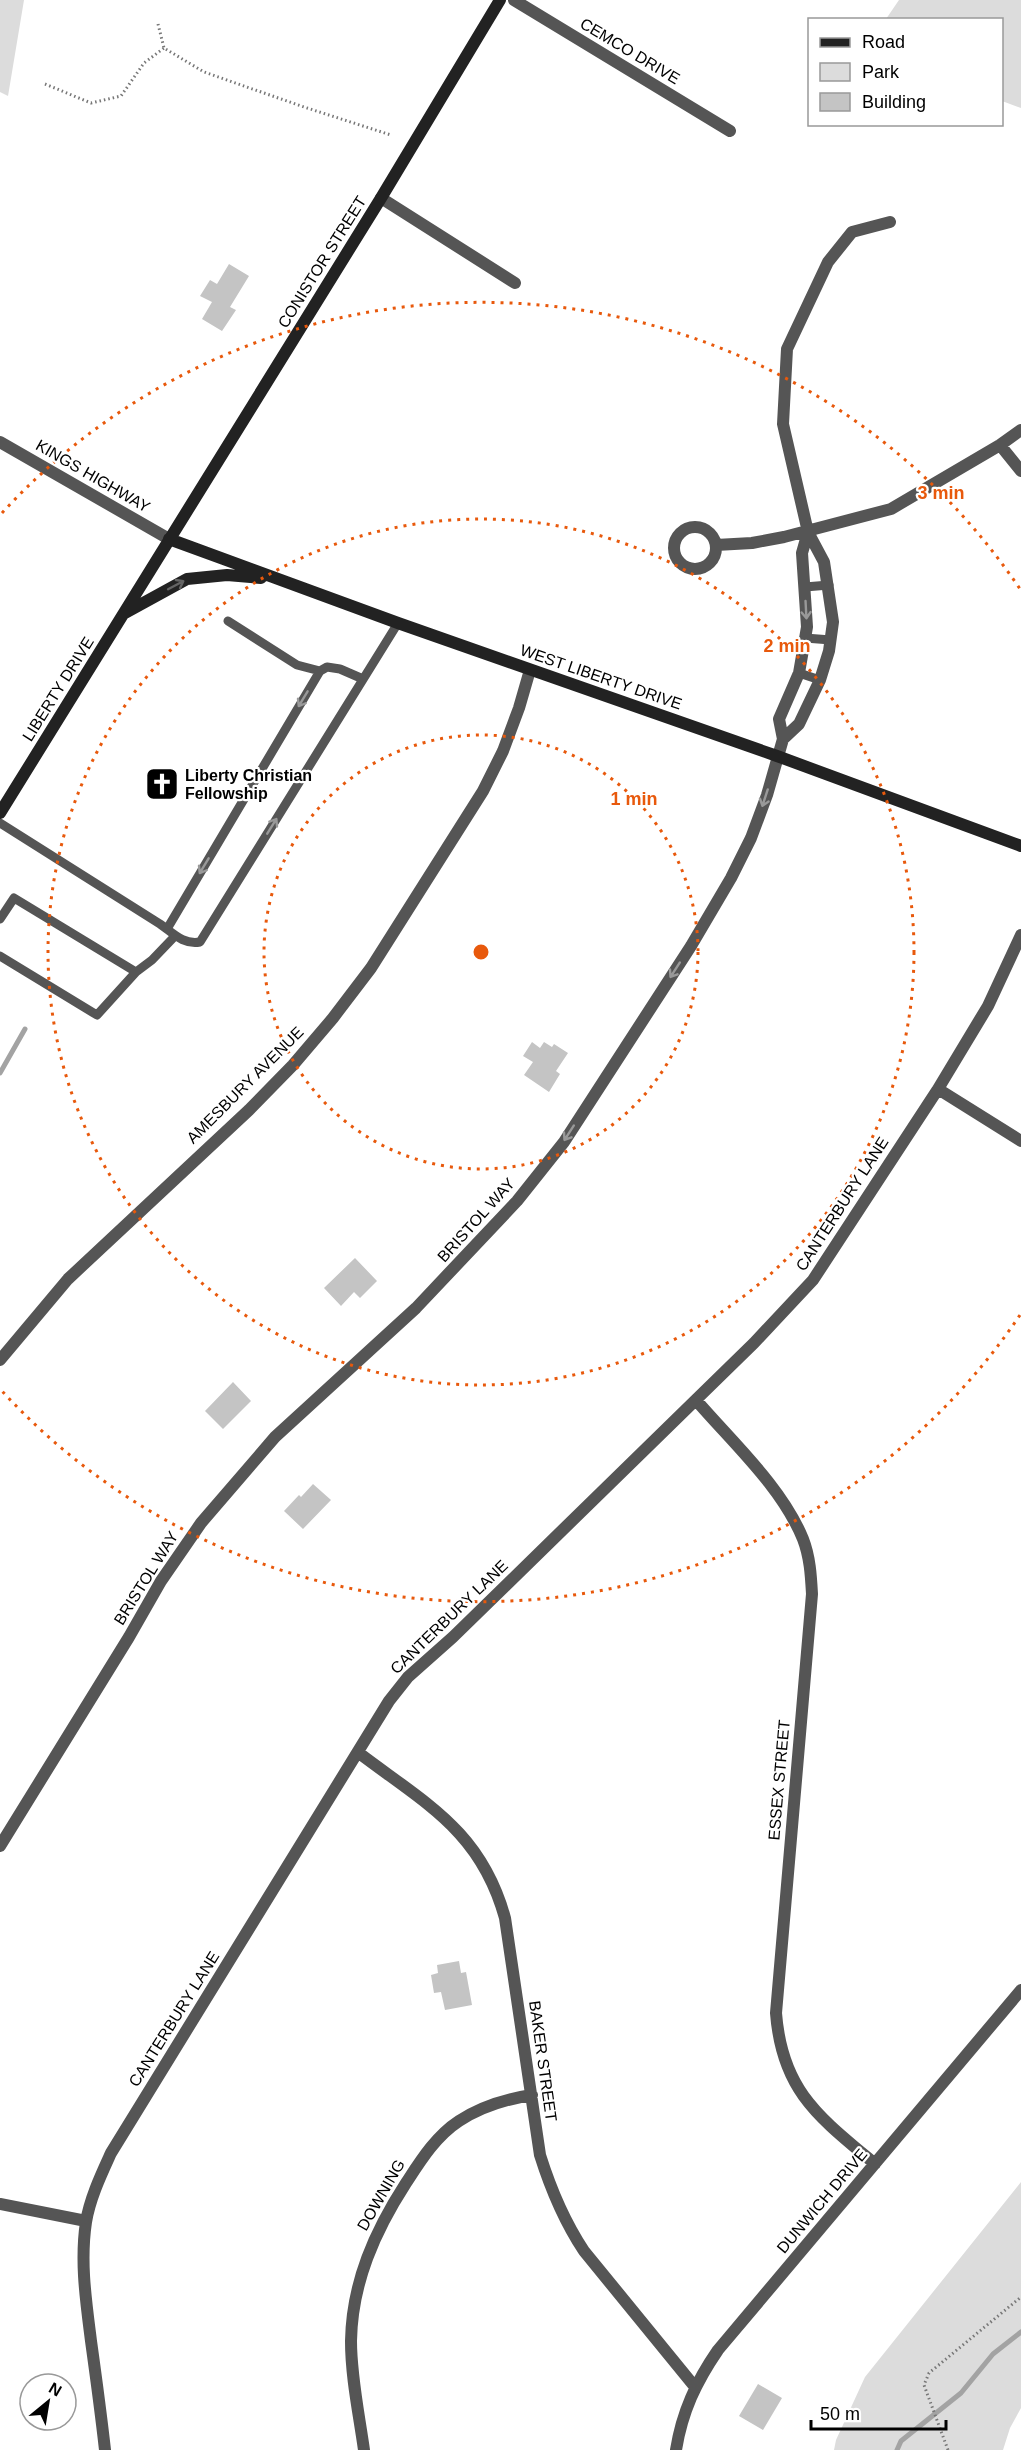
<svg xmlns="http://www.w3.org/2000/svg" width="1021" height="2450" viewBox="0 0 1021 2450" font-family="Helvetica,sans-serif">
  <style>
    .green { fill: #dcdcdc }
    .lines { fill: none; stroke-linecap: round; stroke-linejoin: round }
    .stream { stroke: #a3a3a3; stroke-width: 5 }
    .building { fill: #c4c4c4 }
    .path { stroke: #777; stroke-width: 3; stroke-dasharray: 1.5 3; stroke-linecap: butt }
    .service { stroke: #555; stroke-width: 9 }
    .minor { stroke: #555; stroke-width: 12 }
    .secondary { stroke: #222; stroke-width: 12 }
    .oneway { stroke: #646464 }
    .oneway2 { stroke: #999 }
    .ring { fill: none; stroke: #e8590c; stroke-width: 3; stroke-dasharray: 3 6 }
    .labels { text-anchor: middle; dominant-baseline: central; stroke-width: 4.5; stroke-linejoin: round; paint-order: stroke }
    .street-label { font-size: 16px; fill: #000; stroke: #fff }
    .poi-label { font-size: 16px; font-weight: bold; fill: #000; stroke: #fff; text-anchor: start }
    .centre { fill: #e8590c; stroke: #fff; stroke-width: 3 }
    .ring-label { font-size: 18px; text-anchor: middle; font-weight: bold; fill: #e8590c; stroke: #fff; stroke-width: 4.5; stroke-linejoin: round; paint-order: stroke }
  </style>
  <rect width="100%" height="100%" fill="#fff"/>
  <path class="green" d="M0,0H24L8,96L0,92Z
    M899,0H1021V108L1002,101V20L886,19Z
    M1021,2182V2408L1010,2428L1003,2450H834L836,2440L865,2377Z"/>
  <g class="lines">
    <path class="stream" d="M0,1073L25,1029
      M897,2450L901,2441L961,2393L993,2354L1021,2332"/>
  </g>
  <path class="building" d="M229,264L249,276L230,307L236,310L222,331L202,319L212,302L200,296L210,280L217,284Z
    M532,1042L540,1048L544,1042L552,1047L554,1044L568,1053L556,1071L560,1074L549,1092L524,1075L533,1062L523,1056Z
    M355,1258L377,1281L360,1298L354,1292L341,1306L324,1288Z
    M233,1382L251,1401L223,1429L205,1411Z
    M313,1484L331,1500L303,1529L284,1511L299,1495L301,1497Z
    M459,1961L461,1973L466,1972L472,2005L445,2010L441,1992L434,1993L431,1975L438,1973L437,1965Z
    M758,2384L782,2398L763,2430L739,2416Z"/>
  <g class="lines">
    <path class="path" d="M158,24L164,48L204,72L304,107L391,135
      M45,84L91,103L121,96L144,63L164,48
      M948,2450L924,2385L929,2373L1021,2297"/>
    <path class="service" d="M805,587L829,585
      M228,621L297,665L320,671
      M805,638L831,640
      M799,673L820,680
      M0,823L160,924C173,933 183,945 200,942L398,623
      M0,919L14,898L136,972
      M167,929L320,671L327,667L340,669L363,679
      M0,956L97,1015L136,972L152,960L175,936"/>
    <path class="minor" d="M514,0L730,131
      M381,198L515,283
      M0,442L169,539
      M1000,445L1021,471
      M674 548a21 21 0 1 1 42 0a21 21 0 1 1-42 0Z
      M716,545L752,543L784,537L891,509L1000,445L1021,430
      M783,739L799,724L820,680L829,651L833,622L824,562L808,532L783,424L787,349L828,262L852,232L890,222
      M938,1089L1021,1141
      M0,1360L68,1279L249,1110L293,1065L333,1018L371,968L483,791L503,751L519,708L530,670
      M696,1400C732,1442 782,1487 803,1539C810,1557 811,1576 812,1594L776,2013C782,2091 819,2117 875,2164
      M359,1753C426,1804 481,1831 505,1918L540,2155C551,2190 564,2221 584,2251L695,2387
      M0,1846L129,1637L161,1581L201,1523L275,1437L416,1308L517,1201L564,1142L691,946L731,878L751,838L767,795L783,739L779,719L799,673L807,627L802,553L808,532
      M0,2204L86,2221
      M105,2450C101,2414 96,2377 91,2341C86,2301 80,2262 86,2222C90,2198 101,2175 111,2153L389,1701L408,1677L453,1637L754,1343L813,1280L938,1089L988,1006L1021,935
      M364,2450C359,2414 351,2377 351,2341C352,2282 375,2231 406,2183C421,2160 436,2136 459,2121C482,2106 506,2099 532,2095
      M676,2450C682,2412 696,2382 718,2350L1021,1990"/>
    <path class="secondary" d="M169,539L398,623L777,756L1021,846
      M125,613L187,579L227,575L261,578
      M0,813L381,198L500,0"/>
  </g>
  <defs><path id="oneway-shaft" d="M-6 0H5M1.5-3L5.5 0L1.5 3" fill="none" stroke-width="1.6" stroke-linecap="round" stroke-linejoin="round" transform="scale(1.5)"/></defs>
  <use class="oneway" href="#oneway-shaft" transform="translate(176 585) rotate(-28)"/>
  <g class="oneway2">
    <use href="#oneway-shaft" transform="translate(806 610) rotate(87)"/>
    <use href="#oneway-shaft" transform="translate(303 699) rotate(121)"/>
    <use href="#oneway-shaft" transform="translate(765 798) rotate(108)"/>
    <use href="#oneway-shaft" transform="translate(272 826) rotate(-58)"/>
    <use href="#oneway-shaft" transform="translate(204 866) rotate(121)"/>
    <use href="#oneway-shaft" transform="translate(675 970) rotate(123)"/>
    <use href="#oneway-shaft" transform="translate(569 1133) rotate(123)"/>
  </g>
  <g class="ring">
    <circle cx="481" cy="952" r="217"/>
    <circle cx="481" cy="952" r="433"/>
    <path d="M1020 1315A650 650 0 0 1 2 1391M2 513A650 650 0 0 1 1020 589"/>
  </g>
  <defs>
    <symbol id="church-square" viewBox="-11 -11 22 22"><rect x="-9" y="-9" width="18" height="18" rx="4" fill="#000" stroke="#fff"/><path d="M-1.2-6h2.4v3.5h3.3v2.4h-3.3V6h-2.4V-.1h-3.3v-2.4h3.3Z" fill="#fff"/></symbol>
  </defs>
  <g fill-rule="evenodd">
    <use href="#church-square" x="143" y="765" width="38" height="38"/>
  </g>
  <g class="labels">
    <g class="street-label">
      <text transform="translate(630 51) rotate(31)">CEMCO DRIVE</text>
      <text transform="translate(322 262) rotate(-58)">CONISTOR STREET</text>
      <text transform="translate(93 476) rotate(30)">KINGS HIGHWAY</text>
      <text transform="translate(601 677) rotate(19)">WEST LIBERTY DRIVE</text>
      <text transform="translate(58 689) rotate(-58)">LIBERTY DRIVE</text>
      <text transform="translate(245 1085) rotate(-45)">AMESBURY AVENUE</text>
      <text transform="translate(842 1204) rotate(-57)">CANTERBURY LANE</text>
      <text transform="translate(476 1220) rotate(-48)">BRISTOL WAY</text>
      <text transform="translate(146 1578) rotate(-58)">BRISTOL WAY</text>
      <text transform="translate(449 1617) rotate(-44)">CANTERBURY LANE</text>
      <text transform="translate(779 1780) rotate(-85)">ESSEX STREET</text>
      <text transform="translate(174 2019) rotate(-58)">CANTERBURY LANE</text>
      <text transform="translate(543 2061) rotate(82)">BAKER STREET</text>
      <text transform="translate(381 2195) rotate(-60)">DOWNING</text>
      <text transform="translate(822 2201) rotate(-50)">DUNWICH DRIVE</text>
    </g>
    <g class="poi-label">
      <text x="185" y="775">Liberty Christian<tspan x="185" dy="18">Fellowship</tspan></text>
    </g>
  </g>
  <circle cx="481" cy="952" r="9" class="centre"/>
  <g class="ring-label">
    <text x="941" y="499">3 min</text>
    <text x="787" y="652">2 min</text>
    <text x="634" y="805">1 min</text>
  </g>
  <rect x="808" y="18" width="195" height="108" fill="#ffffff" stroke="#999999" stroke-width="1.5"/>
  <rect x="820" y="38" width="30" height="9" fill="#222222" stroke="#999999" stroke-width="1.5"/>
  <text x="862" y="48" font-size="18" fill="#000000">Road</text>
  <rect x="820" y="63" width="30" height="18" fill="#dcdcdc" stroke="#999999" stroke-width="1.5"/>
  <text x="862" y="78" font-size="18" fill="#000000">Park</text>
  <rect x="820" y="93" width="30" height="18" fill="#c4c4c4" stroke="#999999" stroke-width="1.5"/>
  <text x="862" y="108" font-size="18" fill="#000000">Building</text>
  <g transform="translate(48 2402) rotate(30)"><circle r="28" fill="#ffffff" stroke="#999999" stroke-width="1.5"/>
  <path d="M0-4.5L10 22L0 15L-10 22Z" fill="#000000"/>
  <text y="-9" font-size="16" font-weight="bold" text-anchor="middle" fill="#000000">N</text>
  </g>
  <path d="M811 2420v9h135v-9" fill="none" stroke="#000000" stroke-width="3"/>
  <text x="820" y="2420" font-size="18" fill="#000000" stroke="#ffffff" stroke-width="4.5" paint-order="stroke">50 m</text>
</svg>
